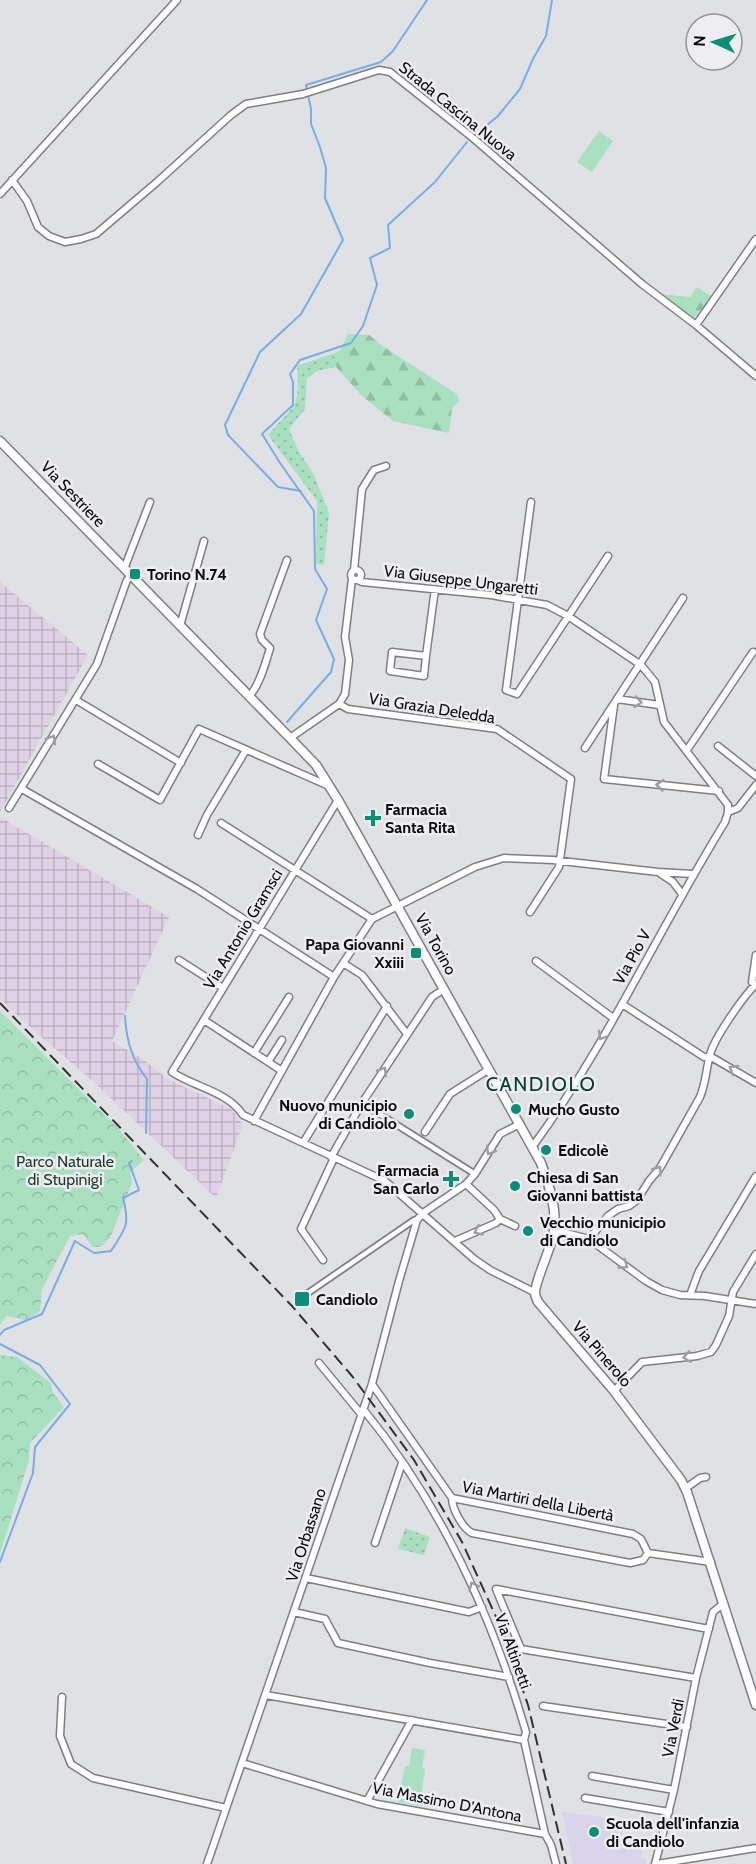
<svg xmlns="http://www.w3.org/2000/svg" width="756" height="1864" viewBox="0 0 756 1864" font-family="Cabin,sans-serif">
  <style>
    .industrial { fill: url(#industrial-grid) }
    .education { fill: #d9d4ea }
    .grass { fill: url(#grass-dots) }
    .forest { fill: url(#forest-firs) }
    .park { fill: url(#park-crowns) }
    .garden { fill: #a9e0c0 }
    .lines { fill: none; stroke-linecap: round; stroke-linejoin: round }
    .stream { stroke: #79ade5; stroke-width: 2 }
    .pedestrian-casing { stroke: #7e7f82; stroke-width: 8 }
    .minor-casing { stroke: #7e7f82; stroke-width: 9 }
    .secondary-casing { stroke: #7e7f82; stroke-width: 11 }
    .pedestrian { stroke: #fff; stroke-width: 4.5 }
    .minor { stroke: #fff; stroke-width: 6 }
    .secondary { stroke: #fff; stroke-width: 8 }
    .rail { stroke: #323234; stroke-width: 2; stroke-dasharray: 12 6; stroke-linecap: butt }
    .oneway { stroke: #9e9e9e }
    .poi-dot { fill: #0c8e75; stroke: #eeeef2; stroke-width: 2 }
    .labels { text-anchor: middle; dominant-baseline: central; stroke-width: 5; stroke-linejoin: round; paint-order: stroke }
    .street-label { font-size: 16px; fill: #0c0c0d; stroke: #eeeef2 }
    .poi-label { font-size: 16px; font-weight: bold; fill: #0c0c0d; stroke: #eeeef2; text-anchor: start }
    .park-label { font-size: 16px; fill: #193b29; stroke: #eeeef2 }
    .quarter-label { font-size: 20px; letter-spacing: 1.5px; fill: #033e31; stroke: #eeeef2 }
  </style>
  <defs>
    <pattern id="industrial-grid" width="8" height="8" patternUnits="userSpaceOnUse" patternTransform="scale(1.5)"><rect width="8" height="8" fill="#dfd2e6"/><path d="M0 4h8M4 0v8" fill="none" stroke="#beb3c4"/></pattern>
    <pattern id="grass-dots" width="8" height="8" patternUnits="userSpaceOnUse" patternTransform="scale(1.5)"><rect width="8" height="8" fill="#a9e0c0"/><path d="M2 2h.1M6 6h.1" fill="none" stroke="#90bfa4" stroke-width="1.8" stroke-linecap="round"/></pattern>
    <pattern id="forest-firs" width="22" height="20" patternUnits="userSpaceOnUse" patternTransform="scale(1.5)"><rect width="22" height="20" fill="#a9e0c0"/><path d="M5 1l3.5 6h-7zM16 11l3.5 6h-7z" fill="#90bfa4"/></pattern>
    <pattern id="park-crowns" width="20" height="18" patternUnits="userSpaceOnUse" patternTransform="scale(1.5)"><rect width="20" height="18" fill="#a9e0c0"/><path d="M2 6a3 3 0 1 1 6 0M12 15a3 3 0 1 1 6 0" fill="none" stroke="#90bfa4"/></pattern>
  </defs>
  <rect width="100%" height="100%" fill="#e0e1e5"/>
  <path class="industrial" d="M0,582L88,655L0,812Z
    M0,817L169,917L112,1041L141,1058L168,1079L231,1109L243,1125L216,1198L97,1085L21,1019L0,998Z"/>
  <path class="education" d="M562,1812L623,1820L621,1843L640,1847L642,1852L641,1859H646V1864H573Z"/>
  <path class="grass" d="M340,351L336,367L317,371L307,379L305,409L289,429L298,450L314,475L329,513L324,565L316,564L317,501L268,435C294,404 300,411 297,366Z
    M405,1528L430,1537L424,1555L398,1549Z"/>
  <path class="forest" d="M697,287L712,297L694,318L659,294L690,297Z
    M348,334L369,335L384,347L457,394L459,401L452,408L449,433L393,421L361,395L336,367L337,356Z"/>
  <path class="park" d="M0,1011L118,1128L144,1160L130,1172L132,1183L110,1238L100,1247H93L83,1234L70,1236L42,1289L40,1311L27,1320L6,1316L0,1325Z
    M0,1355L17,1357L51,1383L53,1393L64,1407L30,1443L29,1460L0,1554Z"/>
  <path class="garden" d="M599,131L613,141L592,172L577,162Z
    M412,1748L425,1750L422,1768L425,1769L420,1806L398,1802L405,1766H409Z"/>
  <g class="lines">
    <path class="stream" d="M475,135L498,116L520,89L533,59L546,36L552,0
      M301,491L278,487L228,435L225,425L260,352L301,314L343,240L325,198L326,168L320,147L311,124V109L306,85L381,62L393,51L427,0
      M287,722L331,672L334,659L316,620L327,589L315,569L314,511L280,463L262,434L293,405V382L290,374L300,360L351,343L363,326L377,285L370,258L390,248L388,225L435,182L467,142
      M125,1016C126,1039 133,1062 147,1079L146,1133
      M0,1335L4,1330L42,1314L75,1241L94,1253L111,1251C126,1228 130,1225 123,1198L139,1190L129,1163L132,1161
      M0,1344L40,1365L70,1404L35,1447L33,1473L0,1562"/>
    <defs>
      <path id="pedestrian" d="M362,1103L475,1174
        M308,1293L414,1220H417"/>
      <path id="minor" d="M12,180L27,201L38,227L49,236L65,242L81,239L96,234L157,182L231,115L246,104L303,94L379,70L390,72L473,138L642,284L696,325L756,376
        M0,194L177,0
        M696,325L756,239
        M531,502L506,690L517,694L608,556
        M124,569L150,502
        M351 575a5 5 0 1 1 10 0a5 5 0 1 1-10 0Z
        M354,570L362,489L374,470L386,466
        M358,580L362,582L491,595L547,605L568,616L641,665L655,682L664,722L728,805V812L725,822C659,929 607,1045 533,1146
        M180,626L204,541
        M392,652L426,656L424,676L390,671Z
        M426,656L435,589
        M249,696C259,687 266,662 270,648L262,640L260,634L287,560
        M617,699L659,705
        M76,700L181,763
        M339,704L348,709L497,729L571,779L559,867L530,912
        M614,705L604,779L719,791
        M290,738L339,704L345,694L349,660L345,637L352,579
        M718,746L756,776
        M585,748L683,598
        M687,750L753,652
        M98,764L160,800L199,729L329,786
        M22,789L197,889L334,977
        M338,800L172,1072C196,1088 227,1091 243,1115L385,1181L474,1259L490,1270L534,1292
        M9,808L97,664L127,580L131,576
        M728,812L738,808L756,785
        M221,823L372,919
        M198,835L207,815L246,750
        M661,874L673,882L682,894
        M756,955L752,982L756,985
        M179,960L223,988
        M536,961L613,1018
        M343,963L362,975L407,1034
        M622,1004L704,1057L713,1058L756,1083
        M204,1020L282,1071
        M254,1053L289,997
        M268,1062L282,1040
        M254,1121L334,977L372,919L475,867L504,858L553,860L658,872L693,874
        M425,1132L450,1094L488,1070
        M303,1143L387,1006
        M331,1157L362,1103L432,997L444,989
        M466,1184L494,1210L500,1219L515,1226
        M554,1230L589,1239L646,1281L662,1290L680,1295L705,1296L756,1304
        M589,1239L608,1216L618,1209L629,1206L637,1200L649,1181L660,1168L700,1097C706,1083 706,1069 710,1055C714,1038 743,997 756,984
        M455,1241L496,1223L500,1219
        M323,1260L301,1229L334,1158
        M690,1295L699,1271L756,1176
        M319,1363L361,1414
        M372,1384L452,1498L633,1534L641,1539L648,1553
        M614,1391L642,1362L697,1356L711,1352L716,1345L729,1316L733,1292L756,1254
        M363,1409C440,1503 492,1615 526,1732L524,1740L545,1834L551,1845L556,1864
        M686,1488L700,1478L706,1477
        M452,1498C452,1508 462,1528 472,1533L630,1563L643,1560L648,1553
        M375,1543L402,1463
        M648,1553L711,1562
        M306,1578L469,1612L482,1607
        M496,1589L521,1649L696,1678
        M496,1589L709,1629
        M294,1612L325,1619L338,1643L430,1663L509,1677
        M266,1695L524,1740
        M62,1697L60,1736L71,1764L93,1778L226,1808
        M543,1706L687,1727
        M242,1763L377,1804L545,1834
        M592,1776L674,1790
        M585,1798L669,1812
        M367,1801L412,1720
        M207,1864L372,1384L399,1281L417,1220L423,1213L466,1184L475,1174L500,1134L520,1124
        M655,1864L674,1790L696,1678L713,1612L724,1603
        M657,1864L756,1848"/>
      <path id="secondary" d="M0,441L290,738L316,765L338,800L541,1163C549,1185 557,1208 554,1231C552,1246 534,1284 535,1293C535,1296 537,1299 538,1302L614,1391L681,1480L687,1492L756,1705"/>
    </defs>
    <use href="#pedestrian" class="pedestrian-casing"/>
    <use href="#minor" class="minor-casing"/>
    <use href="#secondary" class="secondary-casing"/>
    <use href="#pedestrian" class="pedestrian"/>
    <use href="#minor" class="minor"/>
    <use href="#secondary" class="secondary"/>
    <path class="rail" d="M0,1003L292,1306L352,1376L414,1460L462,1542L502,1630L528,1705L566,1864"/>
  </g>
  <defs><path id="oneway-chevron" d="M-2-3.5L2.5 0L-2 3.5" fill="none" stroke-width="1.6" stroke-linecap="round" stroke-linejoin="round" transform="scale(1.5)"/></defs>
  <g class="oneway">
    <use href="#oneway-chevron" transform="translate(638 702) rotate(7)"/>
    <use href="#oneway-chevron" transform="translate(52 739) rotate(-59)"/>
    <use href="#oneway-chevron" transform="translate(660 785) rotate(-174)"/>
    <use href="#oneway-chevron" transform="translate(602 1036) rotate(121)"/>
    <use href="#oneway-chevron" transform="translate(733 1069) rotate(-149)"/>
    <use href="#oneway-chevron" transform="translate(383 1071) rotate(-57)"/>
    <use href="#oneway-chevron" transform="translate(490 1151) rotate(122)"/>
    <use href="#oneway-chevron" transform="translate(658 1170) rotate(-53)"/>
    <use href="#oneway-chevron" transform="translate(478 1231) rotate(156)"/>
    <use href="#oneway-chevron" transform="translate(624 1265) rotate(36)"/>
    <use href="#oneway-chevron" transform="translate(687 1357) rotate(172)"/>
    <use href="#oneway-chevron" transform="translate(473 1586) rotate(-116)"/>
  </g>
  <g class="poi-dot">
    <rect x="129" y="568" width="12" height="12" rx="3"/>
    <path d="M370 809h6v6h6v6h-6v6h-6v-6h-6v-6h6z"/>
    <rect x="410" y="947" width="12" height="12" rx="3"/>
    <circle cx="516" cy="1109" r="6"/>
    <circle cx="409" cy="1114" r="6"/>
    <circle cx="546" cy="1150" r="6"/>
    <path d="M448 1170h6v6h6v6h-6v6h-6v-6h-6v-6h6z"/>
    <circle cx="515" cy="1186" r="6"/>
    <circle cx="528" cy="1231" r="6"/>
    <rect x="294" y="1291" width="16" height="16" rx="3"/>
    <circle cx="594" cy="1832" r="6"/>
  </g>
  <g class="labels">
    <g class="street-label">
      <text transform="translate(458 111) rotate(39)">Strada Cascina Nuova</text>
      <text transform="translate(73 494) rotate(46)">Via Sestriere</text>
      <text transform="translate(461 580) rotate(7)">Via Giuseppe Ungaretti</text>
      <text transform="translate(432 708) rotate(9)">Via Grazia Deledda</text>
      <text transform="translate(243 929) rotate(-59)">Via Antonio Gramsci</text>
      <text transform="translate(436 944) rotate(61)">Via Torino</text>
      <text transform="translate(632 957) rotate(-61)">Via Pio V</text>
      <text transform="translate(602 1354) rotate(49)">Via Pinerolo</text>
      <text transform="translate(538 1501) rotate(11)">Via Martiri della Libertà</text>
      <text transform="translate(306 1535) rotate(-72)">Via Orbassano</text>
      <text transform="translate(513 1651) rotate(70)">Via Altinetti</text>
      <text transform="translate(673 1728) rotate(-79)">Via Verdi</text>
      <text transform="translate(447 1802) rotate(11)">Via Massimo D'Antona</text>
    </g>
    <g class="poi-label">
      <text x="147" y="574">Torino N.74</text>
      <text x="385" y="809">Farmacia<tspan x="385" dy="18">Santa Rita</tspan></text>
      <text x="404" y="944" text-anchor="end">Papa Giovanni<tspan x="404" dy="18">Xxiii</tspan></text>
      <text x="397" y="1105" text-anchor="end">Nuovo municipio<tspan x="397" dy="18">di Candiolo</tspan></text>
      <text x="528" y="1109">Mucho Gusto</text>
      <text x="558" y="1150">Edicolè</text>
      <text x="439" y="1170" text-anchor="end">Farmacia<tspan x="439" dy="18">San Carlo</tspan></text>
      <text x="527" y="1177">Chiesa di San<tspan x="527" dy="18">Giovanni battista</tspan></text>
      <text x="540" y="1222">Vecchio municipio<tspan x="540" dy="18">di Candiolo</tspan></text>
      <text x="316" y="1299">Candiolo</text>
      <text x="606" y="1823">Scuola dell'infanzia<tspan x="606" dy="18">di Candiolo</tspan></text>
    </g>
    <g class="park-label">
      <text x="65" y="1161">Parco Naturale<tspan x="65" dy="18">di Stupinigi</tspan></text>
    </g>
    <g class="quarter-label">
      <text x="541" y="1084">CANDIOLO</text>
    </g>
  </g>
  <g transform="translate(714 42) rotate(274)"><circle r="28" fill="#eeeef2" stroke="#949496" stroke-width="1.5"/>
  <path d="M0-4.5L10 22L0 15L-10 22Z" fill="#0c8e75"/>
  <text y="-9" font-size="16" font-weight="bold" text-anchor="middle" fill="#0c0c0d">N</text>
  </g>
</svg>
